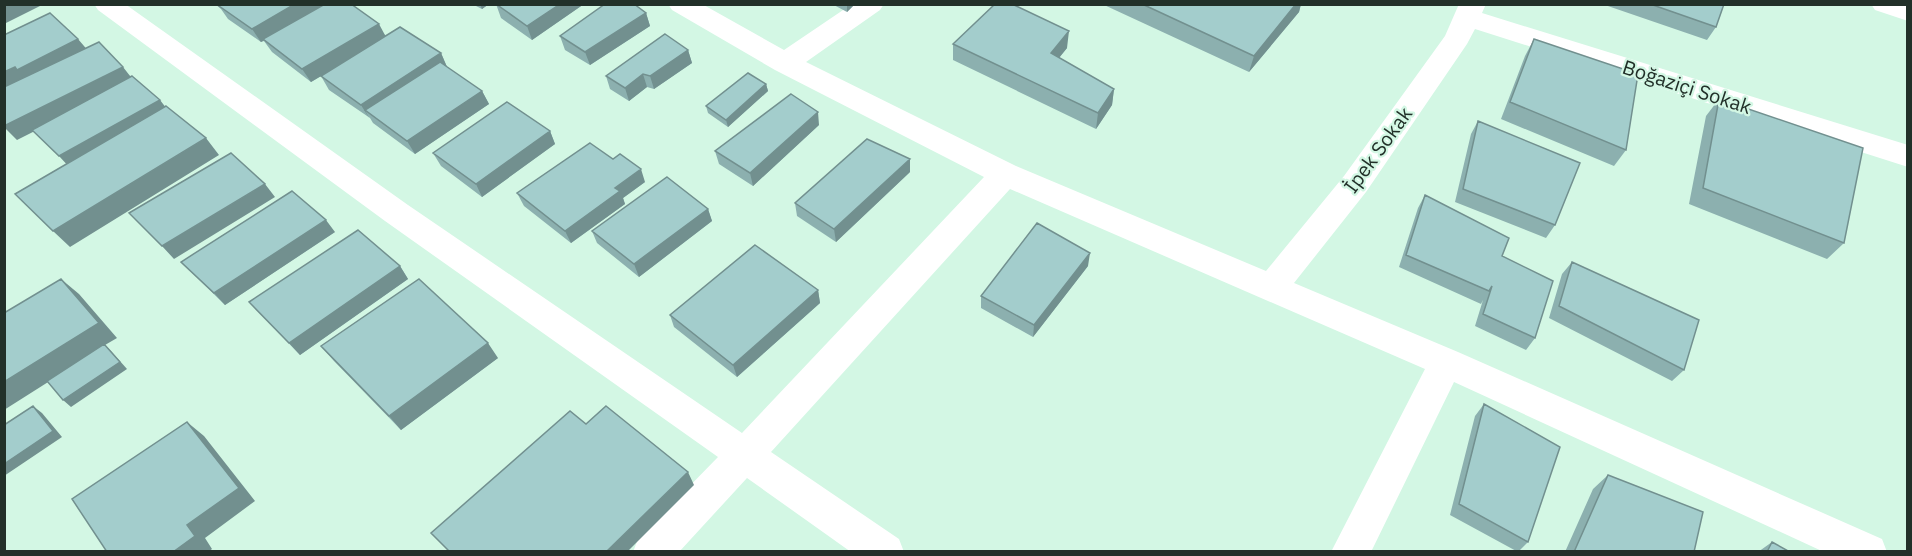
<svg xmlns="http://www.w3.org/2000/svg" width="1912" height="556" viewBox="0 0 1912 556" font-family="'IBM Plex Sans',sans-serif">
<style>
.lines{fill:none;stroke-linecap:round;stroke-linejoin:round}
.street{fill:#fff;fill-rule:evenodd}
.wall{fill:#8cb0af}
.shaded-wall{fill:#72908f}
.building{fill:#a3cdcc;stroke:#72908f;stroke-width:1.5}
.labels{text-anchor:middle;stroke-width:4.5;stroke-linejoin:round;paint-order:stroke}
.street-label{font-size:20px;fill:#223029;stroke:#d3f7e4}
</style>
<rect width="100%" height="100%" fill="#d3f7e4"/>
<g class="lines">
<!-- street -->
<path class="street" d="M 94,4 L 125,4 L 408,205 L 742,433 L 984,177 L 775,70 L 672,10 L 668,4 L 702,4 L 784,50 L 852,4 L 884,4 L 880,10 L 806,62 L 1016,166 L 1266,271 L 1344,176 L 1445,36 L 1459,4 L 1486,4 L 1482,13 L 1908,145 L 1908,167 L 1475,29 L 1467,44 L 1366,192 L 1294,283 L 1458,352 L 1882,539 L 1887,552 L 1824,552 L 1454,382 L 1371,552 L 1331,552 L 1425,369 L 1010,189 L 771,452 L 899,539 L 904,552 L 851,552 L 747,478 L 679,552 L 633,552 L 638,539 L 718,457 L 385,221 L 98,10 Z
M 1871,4 L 1908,4 L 1908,21 L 1875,10 Z"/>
</g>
<!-- wall -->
<path class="wall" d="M 215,4 L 351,4 L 386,36 L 441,53 L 447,67 L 482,91 L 489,104 L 415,154 L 373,123 L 370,118 L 329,90 L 321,76 L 335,68 L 311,82 L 272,52 L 264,41 L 261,42 L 228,19 L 221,9 Z
M 472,4 L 489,4 L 482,9 Z
M 496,4 L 584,4 L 532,40 L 501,18 Z
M 832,4 L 855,4 L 847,12 Z
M 1102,4 L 1301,4 L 1299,12 L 1249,72 Z
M 1602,4 L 1724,4 L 1716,27 L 1707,40 Z
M 646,13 L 650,26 L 590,65 L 565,50 L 560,36 Z
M 1534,39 L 1626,150 L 1614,166 L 1501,119 L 1525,56 Z
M 953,44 L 1067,48 L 1059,58 L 1114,89 L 1112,105 L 1096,129 L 953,60 Z
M 688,50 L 692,63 L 654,89 L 647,87 L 629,101 L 610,89 L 606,76 Z
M 766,84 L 768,91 L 728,127 L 708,113 L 706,106 Z
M 1719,99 L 1844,243 L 1827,259 L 1689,204 L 1706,116 Z
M 1478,121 L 1555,225 L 1546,238 L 1455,202 L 1471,134 Z
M 819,125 L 753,186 L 719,164 L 715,151 Z
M 550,131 L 555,144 L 482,197 L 441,166 L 433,153 Z
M 910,172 L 836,242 L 797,216 L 795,203 Z
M 645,182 L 623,198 L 625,204 L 571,243 L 524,206 L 517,193 Z
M 1425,195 L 1502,256 L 1535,338 L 1526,350 L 1475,326 L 1483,300 L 1481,304 L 1399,267 L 1418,208 Z
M 708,209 L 712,221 L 639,277 L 597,243 L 592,231 Z
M 335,232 L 225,305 L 181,262 Z
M 1572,262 L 1684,370 L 1672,381 L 1549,318 L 1562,274 Z
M 400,266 L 408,279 L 300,355 L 249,302 Z
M 1088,266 L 1033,337 L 981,308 L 981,296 Z
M 818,290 L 820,303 L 737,377 L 674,327 L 670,315 Z
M 321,346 L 498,358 L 401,430 L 334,361 Z
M 1484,404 L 1528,542 L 1518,552 L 1450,515 L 1475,416 Z
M 1608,475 L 1694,552 L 1565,552 L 1593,489 Z
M 1772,542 L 1790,552 L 1758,552 Z"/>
<!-- shaded-wall -->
<path class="shaded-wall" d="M 39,4 L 40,6 L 4,24 L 4,5 Z
M 295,4 L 326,4 L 261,42 L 252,29 Z
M 480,4 L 489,4 L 482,9 Z
M 560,4 L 584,4 L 532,40 L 527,26 Z
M 847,4 L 855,4 L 847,12 Z
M 1296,4 L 1301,4 L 1299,12 L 1249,72 L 1254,56 Z
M 646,13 L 650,26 L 590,65 L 585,52 Z
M 379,24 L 386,37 L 311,82 L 302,69 Z
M 1069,31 L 1067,48 L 1049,70 L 1051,53 Z
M 78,39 L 90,53 L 4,91 L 4,72 Z
M 688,50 L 692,63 L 654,89 L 650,76 Z
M 441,53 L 447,67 L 365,110 L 369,118 L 361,105 Z
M 123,67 L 134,81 L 17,140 L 4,127 L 4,126 Z
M 643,74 L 647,87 L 629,101 L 625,88 Z
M 766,84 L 768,91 L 728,127 L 726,120 Z
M 1114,89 L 1112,105 L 1096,129 L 1098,113 Z
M 482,91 L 489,104 L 415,154 L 407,141 Z
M 160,100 L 170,113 L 71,169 L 59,156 Z
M 818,112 L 819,125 L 753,186 L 750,173 Z
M 550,131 L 555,144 L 482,197 L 476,184 Z
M 206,138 L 219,155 L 70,247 L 53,231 Z
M 910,159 L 910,172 L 836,242 L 834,229 Z
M 641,169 L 645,182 L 623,198 L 625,204 L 571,243 L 565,231 L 615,188 Z
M 265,184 L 275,197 L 174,259 L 162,246 Z
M 708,209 L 712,221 L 639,277 L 634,264 Z
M 326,220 L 335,232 L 225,305 L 214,293 Z
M 1090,253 L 1088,266 L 1033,337 L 1034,325 Z
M 400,266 L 408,279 L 300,355 L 289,343 Z
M 61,279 L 79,294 L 117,338 L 105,345 L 111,351 L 127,369 L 71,407 L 63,400 L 105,346 L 4,410 L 4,382 Z
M 818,290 L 820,303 L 737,377 L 733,365 Z
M 488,343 L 498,358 L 401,430 L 389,416 Z
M 33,406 L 42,413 L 62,437 L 4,476 L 4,464 Z
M 187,422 L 204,436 L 255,501 L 205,538 L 212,549 L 208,552 L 173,552 Z
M 688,472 L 694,485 L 627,552 L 606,552 Z"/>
<!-- building -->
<path class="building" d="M 221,4 L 295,4 L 252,29 L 219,6 Z
M 325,4 L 351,4 L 379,24 L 302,69 L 263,39 Z
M 496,4 L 560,4 L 527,26 Z
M 605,4 L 634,4 L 646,13 L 585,52 L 560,36 Z
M 995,4 L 1012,4 L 1069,31 L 1051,53 L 1114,89 L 1098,113 L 953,44 Z
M 1142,4 L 1296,4 L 1254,56 Z
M 1650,4 L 1724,4 L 1716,27 Z
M 50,13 L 78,39 L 17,70 L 15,67 L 4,72 L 4,35 Z
M 400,27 L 441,53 L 361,105 L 321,76 Z
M 665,34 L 688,50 L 650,76 L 643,74 L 625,88 L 606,76 Z
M 1534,39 L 1638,74 L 1626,150 L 1510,102 Z
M 99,42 L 123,67 L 4,126 L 4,87 Z
M 440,62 L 482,91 L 407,141 L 365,110 Z
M 748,73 L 766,84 L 726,120 L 706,106 Z
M 132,76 L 160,100 L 59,156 L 32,130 Z
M 791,94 L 818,112 L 750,173 L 715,151 Z
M 1719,99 L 1863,148 L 1844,243 L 1703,188 Z
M 507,102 L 550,131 L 476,184 L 433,153 Z
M 166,106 L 206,138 L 53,231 L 15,194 Z
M 1478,121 L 1580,163 L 1555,225 L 1463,189 Z
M 867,139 L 910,159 L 834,229 L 795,203 Z
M 590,143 L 613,159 L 620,154 L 641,169 L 615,188 L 620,191 L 565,231 L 517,193 Z
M 231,153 L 265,184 L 162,246 L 129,213 Z
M 667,177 L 708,209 L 634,264 L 592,231 Z
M 292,191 L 326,220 L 214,293 L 181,262 Z
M 1425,195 L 1509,238 L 1502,256 L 1553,281 L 1535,338 L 1483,314 L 1492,286 L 1489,291 L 1406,255 Z
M 1037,223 L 1090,253 L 1034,325 L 981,296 Z
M 358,230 L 400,266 L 289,343 L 249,302 Z
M 755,245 L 818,290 L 733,365 L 670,315 Z
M 1572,262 L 1699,320 L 1684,370 L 1559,306 Z
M 61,279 L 99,323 L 4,382 L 4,313 Z
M 419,279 L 488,343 L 389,416 L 321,346 Z
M 104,344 L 120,362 L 63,400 L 47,381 Z
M 1484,404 L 1560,447 L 1528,542 L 1459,504 Z
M 33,406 L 53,431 L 4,464 L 4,425 Z
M 606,406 L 688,472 L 606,552 L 450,552 L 431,533 L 570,411 L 586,424 Z
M 187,422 L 239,488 L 187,525 L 195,536 L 173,552 L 107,552 L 72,499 Z
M 1608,475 L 1703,512 L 1694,552 L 1574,552 Z
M 1772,542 L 1790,552 L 1767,552 Z"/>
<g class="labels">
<!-- street labels -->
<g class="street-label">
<text transform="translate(1687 87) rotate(18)" y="7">Boğaziçi Sokak</text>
<text transform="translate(1378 150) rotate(-54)" y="7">İpek Sokak</text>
</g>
</g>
<!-- border -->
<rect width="1912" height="556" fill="none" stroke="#223029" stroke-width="12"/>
</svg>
